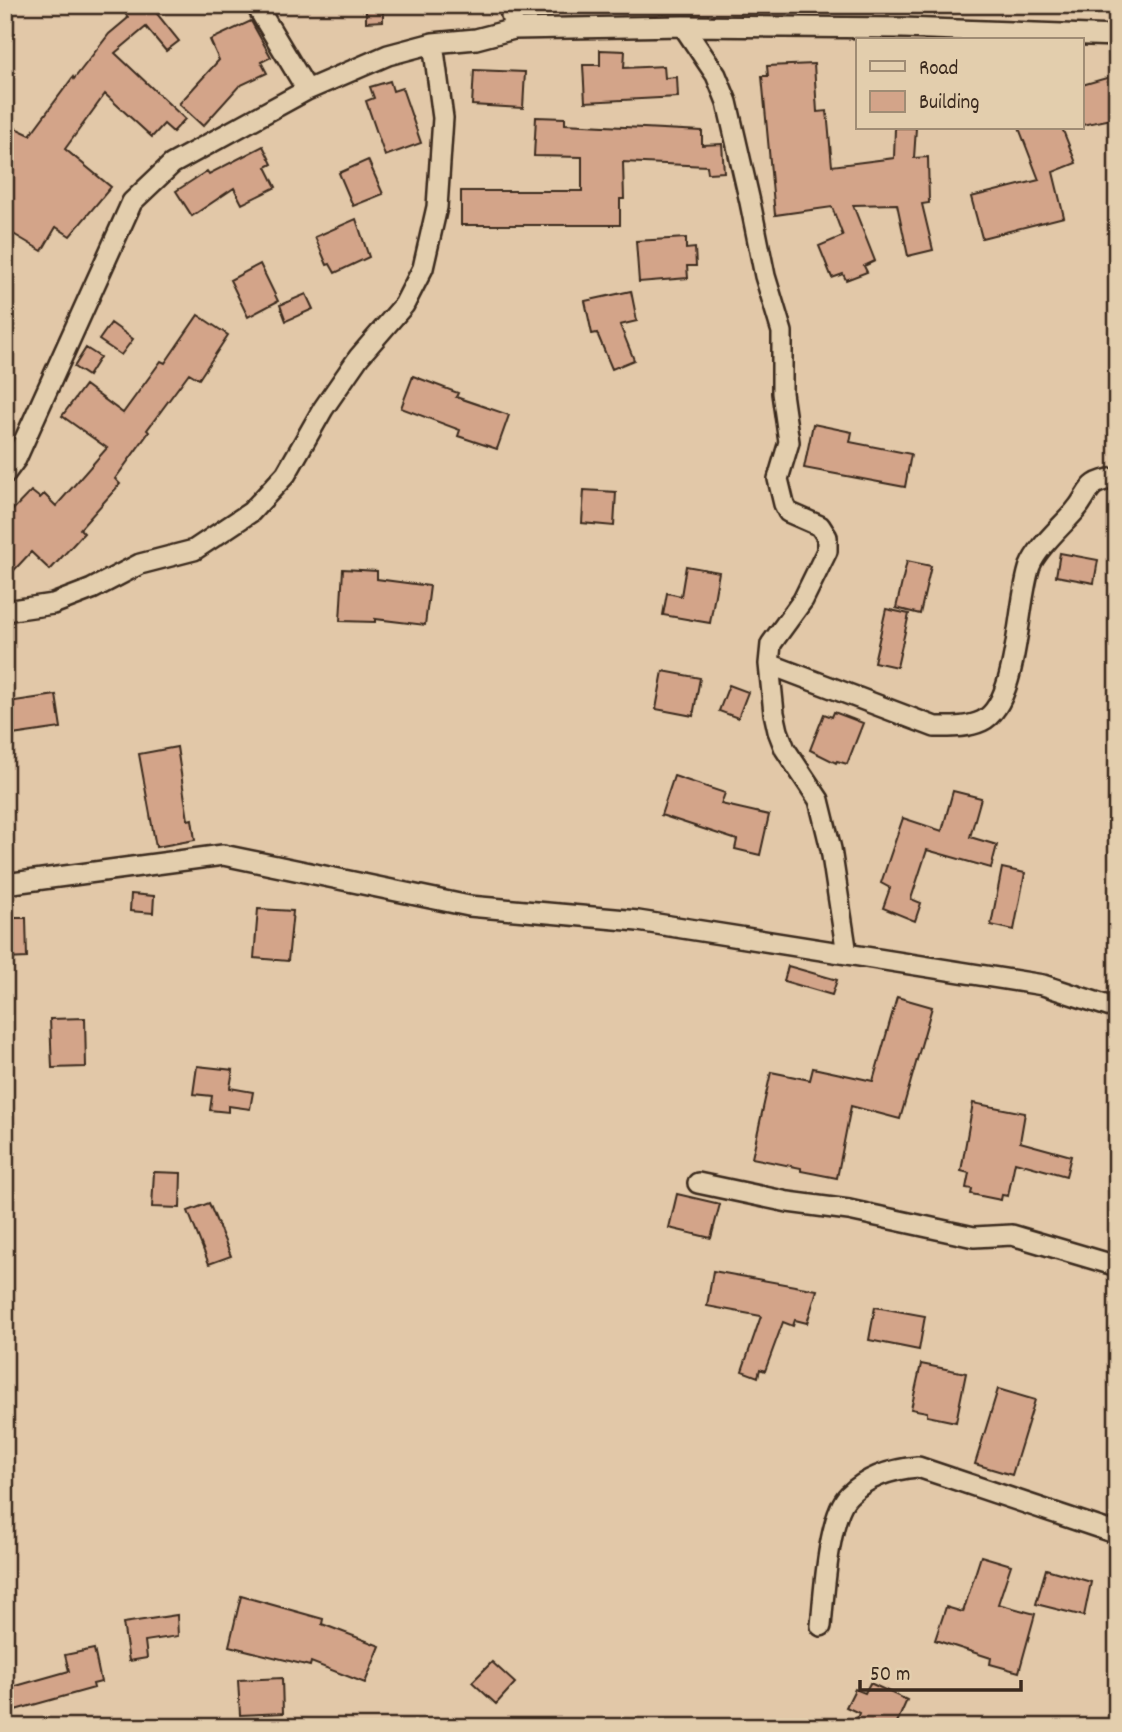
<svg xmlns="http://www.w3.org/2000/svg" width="1122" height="1732" viewBox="0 0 1122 1732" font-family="Dekko,sans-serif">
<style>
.building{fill:#d3a489;stroke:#3b2a1e;stroke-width:2}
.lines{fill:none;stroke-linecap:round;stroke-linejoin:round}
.minor-casing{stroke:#3b2a1e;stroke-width:24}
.minor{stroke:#e3cead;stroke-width:19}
</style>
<rect width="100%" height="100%" fill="#e2c8a8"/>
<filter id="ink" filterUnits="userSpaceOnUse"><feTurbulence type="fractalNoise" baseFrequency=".0143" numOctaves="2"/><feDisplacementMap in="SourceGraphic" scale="14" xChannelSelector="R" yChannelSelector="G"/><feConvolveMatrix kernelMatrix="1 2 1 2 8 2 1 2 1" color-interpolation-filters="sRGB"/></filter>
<g filter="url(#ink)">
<!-- building -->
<path class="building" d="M 120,5 L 150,5 L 179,41 L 166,51 L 146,27 L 115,53 L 185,119 L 173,132 L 164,124 L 152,137 L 105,94 L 65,149 L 111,187 L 70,236 L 56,227 L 42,251 L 5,229 L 5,123 L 30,135 L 73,77 L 74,79 L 109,34 L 128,18 Z
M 366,5 L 383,5 L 383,21 L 366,22 Z
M 251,21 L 271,57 L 261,62 L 267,73 L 239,86 L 203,126 L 179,104 L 219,60 L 210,40 Z
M 600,50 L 625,51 L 624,68 L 664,66 L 665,78 L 677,77 L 678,97 L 585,102 L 583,65 L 600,65 Z
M 814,64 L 817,112 L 827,111 L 832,166 L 894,158 L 895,128 L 916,128 L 914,158 L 928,157 L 929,203 L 922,204 L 933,250 L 908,256 L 897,204 L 853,205 L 875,261 L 864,266 L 867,272 L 846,280 L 843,274 L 832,278 L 819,246 L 843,236 L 832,207 L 775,215 L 762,76 L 768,76 L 767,66 Z
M 474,70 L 525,72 L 523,108 L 472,105 Z
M 1117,75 L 1117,118 L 1082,125 L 1082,85 Z
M 390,81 L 393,91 L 402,88 L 421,143 L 385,156 L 366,101 L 374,98 L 370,87 Z
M 536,117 L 565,118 L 565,124 L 702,131 L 702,145 L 722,144 L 724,172 L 708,173 L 707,166 L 623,162 L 624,199 L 620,199 L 620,225 L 461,225 L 461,191 L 582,191 L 582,157 L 534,156 Z
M 1019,128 L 1062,128 L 1076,163 L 1053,172 L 1064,217 L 982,238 L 971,197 L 1039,180 Z
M 263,146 L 272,164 L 266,167 L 276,187 L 242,204 L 234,188 L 192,216 L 176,191 L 207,171 L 209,174 Z
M 368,160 L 383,194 L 353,206 L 339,173 Z
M 356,219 L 369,257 L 335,273 L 330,264 L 327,265 L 315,237 Z
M 686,238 L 686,249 L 695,248 L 696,266 L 687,266 L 688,278 L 639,282 L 636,241 Z
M 260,264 L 278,301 L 248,317 L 230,280 Z
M 631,291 L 637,321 L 620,325 L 634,360 L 612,369 L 597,333 L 592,334 L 585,301 Z
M 306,294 L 313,309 L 286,321 L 280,305 Z
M 198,315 L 228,335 L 199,379 L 189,373 L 147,430 L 149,432 L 115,479 L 120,484 L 80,529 L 84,533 L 50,570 L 31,552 L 5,580 L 5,518 L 31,491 L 40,498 L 44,494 L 56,506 L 107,448 L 62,416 L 85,385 L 123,413 L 161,361 L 165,363 Z
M 111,323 L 133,339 L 121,355 L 99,340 Z
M 86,348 L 100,357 L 88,376 L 74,367 Z
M 413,376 L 458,393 L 456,397 L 509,415 L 497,449 L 458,436 L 460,430 L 401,408 Z
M 813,424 L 852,432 L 850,442 L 911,454 L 905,487 L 804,468 Z
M 584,490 L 616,492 L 614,526 L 582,523 Z
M 1060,553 L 1098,560 L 1094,583 L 1056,576 Z
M 907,561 L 931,566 L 920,614 L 896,608 Z
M 686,566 L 719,572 L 710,623 L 663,615 L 667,593 L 681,596 Z
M 343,569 L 377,571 L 377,579 L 430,586 L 425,625 L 375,619 L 375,622 L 340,621 Z
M 886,609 L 909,614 L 897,667 L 874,662 Z
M 663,671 L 700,678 L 693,716 L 656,709 Z
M 729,685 L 748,692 L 738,718 L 719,711 Z
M 56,695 L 61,728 L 12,735 L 8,702 Z
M 834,712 L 863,723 L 847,764 L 837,761 L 836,763 L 810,750 L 824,714 L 832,717 Z
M 177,747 L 188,820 L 192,819 L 195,840 L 156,847 L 139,754 Z
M 674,776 L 725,793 L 721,804 L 769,815 L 760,855 L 735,849 L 737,840 L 661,815 Z
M 953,791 L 981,798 L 970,837 L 997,845 L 991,868 L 927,850 L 911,899 L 921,903 L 915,921 L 883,908 L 890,888 L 881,883 L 903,818 L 942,831 Z
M 1002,868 L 1025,873 L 1014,930 L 991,925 Z
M 131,894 L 154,896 L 153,913 L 130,911 Z
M 258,909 L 293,911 L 288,961 L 254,958 Z
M 5,918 L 26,918 L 27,958 L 5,959 Z
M 788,966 L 837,980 L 832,995 L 784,981 Z
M 897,997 L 932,1007 L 900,1119 L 851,1106 L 837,1178 L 801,1171 L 801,1168 L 752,1158 L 771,1072 L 810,1080 L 813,1068 L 873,1081 Z
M 85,1018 L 86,1067 L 52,1068 L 50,1019 Z
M 197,1066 L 233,1070 L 230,1088 L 253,1092 L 250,1109 L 228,1106 L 228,1112 L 210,1110 L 212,1096 L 193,1094 Z
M 973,1103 L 1025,1113 L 1020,1142 L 1071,1156 L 1066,1176 L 1015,1162 L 1008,1196 L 1002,1195 L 1001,1200 L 971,1194 L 972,1189 L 966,1188 L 969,1173 L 961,1171 Z
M 154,1172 L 181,1173 L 180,1208 L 152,1207 Z
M 677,1194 L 720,1204 L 711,1238 L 669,1228 Z
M 209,1203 L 231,1256 L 209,1264 L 188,1211 Z
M 713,1271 L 817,1290 L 807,1323 L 795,1320 L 793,1326 L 783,1322 L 765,1371 L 760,1369 L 758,1377 L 742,1371 L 761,1316 L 707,1306 Z
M 875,1307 L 925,1316 L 919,1350 L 869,1340 Z
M 921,1364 L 966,1373 L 956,1422 L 927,1416 L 927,1412 L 911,1409 Z
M 998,1389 L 1035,1400 L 1012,1475 L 975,1464 Z
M 981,1556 L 1011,1565 L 998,1604 L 1035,1614 L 1019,1672 L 990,1664 L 991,1658 L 935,1640 L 946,1607 L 963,1612 Z
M 1046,1569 L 1091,1582 L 1084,1616 L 1036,1604 Z
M 241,1596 L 323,1619 L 322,1624 L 380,1646 L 365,1683 L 311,1662 L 310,1666 L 229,1646 Z
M 177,1615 L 178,1636 L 145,1641 L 147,1658 L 129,1661 L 123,1623 Z
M 94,1649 L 101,1682 L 93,1684 L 94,1688 L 15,1710 L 9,1688 L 69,1671 L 65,1655 Z
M 492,1662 L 515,1683 L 496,1704 L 472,1682 Z
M 282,1678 L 283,1713 L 240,1715 L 238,1680 Z
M 870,1683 L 907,1700 L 895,1727 L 867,1727 L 856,1721 L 859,1713 L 846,1707 L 855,1689 L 865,1693 Z"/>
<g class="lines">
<!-- minor casing -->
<g class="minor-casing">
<path id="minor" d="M 256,5 L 307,90
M 509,5 L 514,29
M 683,26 L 716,75 L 727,102 L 750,202 L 765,276 L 782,332 L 782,393 L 789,442 L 778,479 L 784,504 L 788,512 L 820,526 L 827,537 L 827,551 L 803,600 L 771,644 L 769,664 L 774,713 L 778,731 L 785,749 L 819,800 L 831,849 L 847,954
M 5,474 L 16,459 L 132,202 L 172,164 L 307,90 L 388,55 L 433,43 L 476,39 L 514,29 L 683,26 L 903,28 L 1117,36
M 5,611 L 53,604 L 92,589 L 140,564 L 194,550 L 251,512 L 286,474 L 323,409 L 359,357 L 404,305 L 423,268 L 437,207 L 443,118 L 433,43
M 769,664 L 935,727 C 950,727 967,728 982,721 C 1019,703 1017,601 1030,566 C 1037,548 1061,527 1074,512 C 1092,492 1084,482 1117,478
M 5,884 L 223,855 L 469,906 L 638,921 L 1043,985 L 1117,1009
M 698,1183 L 788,1202 L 849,1210 L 974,1237 L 1012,1235 L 1117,1266
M 821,1626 C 824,1596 828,1515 849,1495 C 867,1477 893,1469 918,1467 L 1112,1532 L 1117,1529"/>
</g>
<!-- minor -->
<use href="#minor" class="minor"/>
</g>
</g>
<!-- margin -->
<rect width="1122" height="1732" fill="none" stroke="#e3cead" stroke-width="28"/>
<rect x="14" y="14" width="1094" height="1704" fill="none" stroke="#3b2a1e" stroke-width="2.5" filter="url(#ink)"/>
<!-- legend -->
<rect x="856" y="38" width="228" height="91" fill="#e3cead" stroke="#a08c74" stroke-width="2"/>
<rect x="870" y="61" width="35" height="10" fill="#e3cead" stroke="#a08c74" stroke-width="2"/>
<text x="919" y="74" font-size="21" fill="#3b2a1e">Road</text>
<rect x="870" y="91" width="35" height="21" fill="#d3a489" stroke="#a08c74" stroke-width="2"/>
<text x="919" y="108" font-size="21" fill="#3b2a1e">Building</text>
<!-- scale -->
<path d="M860 1680v10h161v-10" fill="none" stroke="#3b2a1e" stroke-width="3.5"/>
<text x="870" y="1680" font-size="21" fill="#3b2a1e" stroke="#e3cead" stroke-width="5" paint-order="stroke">50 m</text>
</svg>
